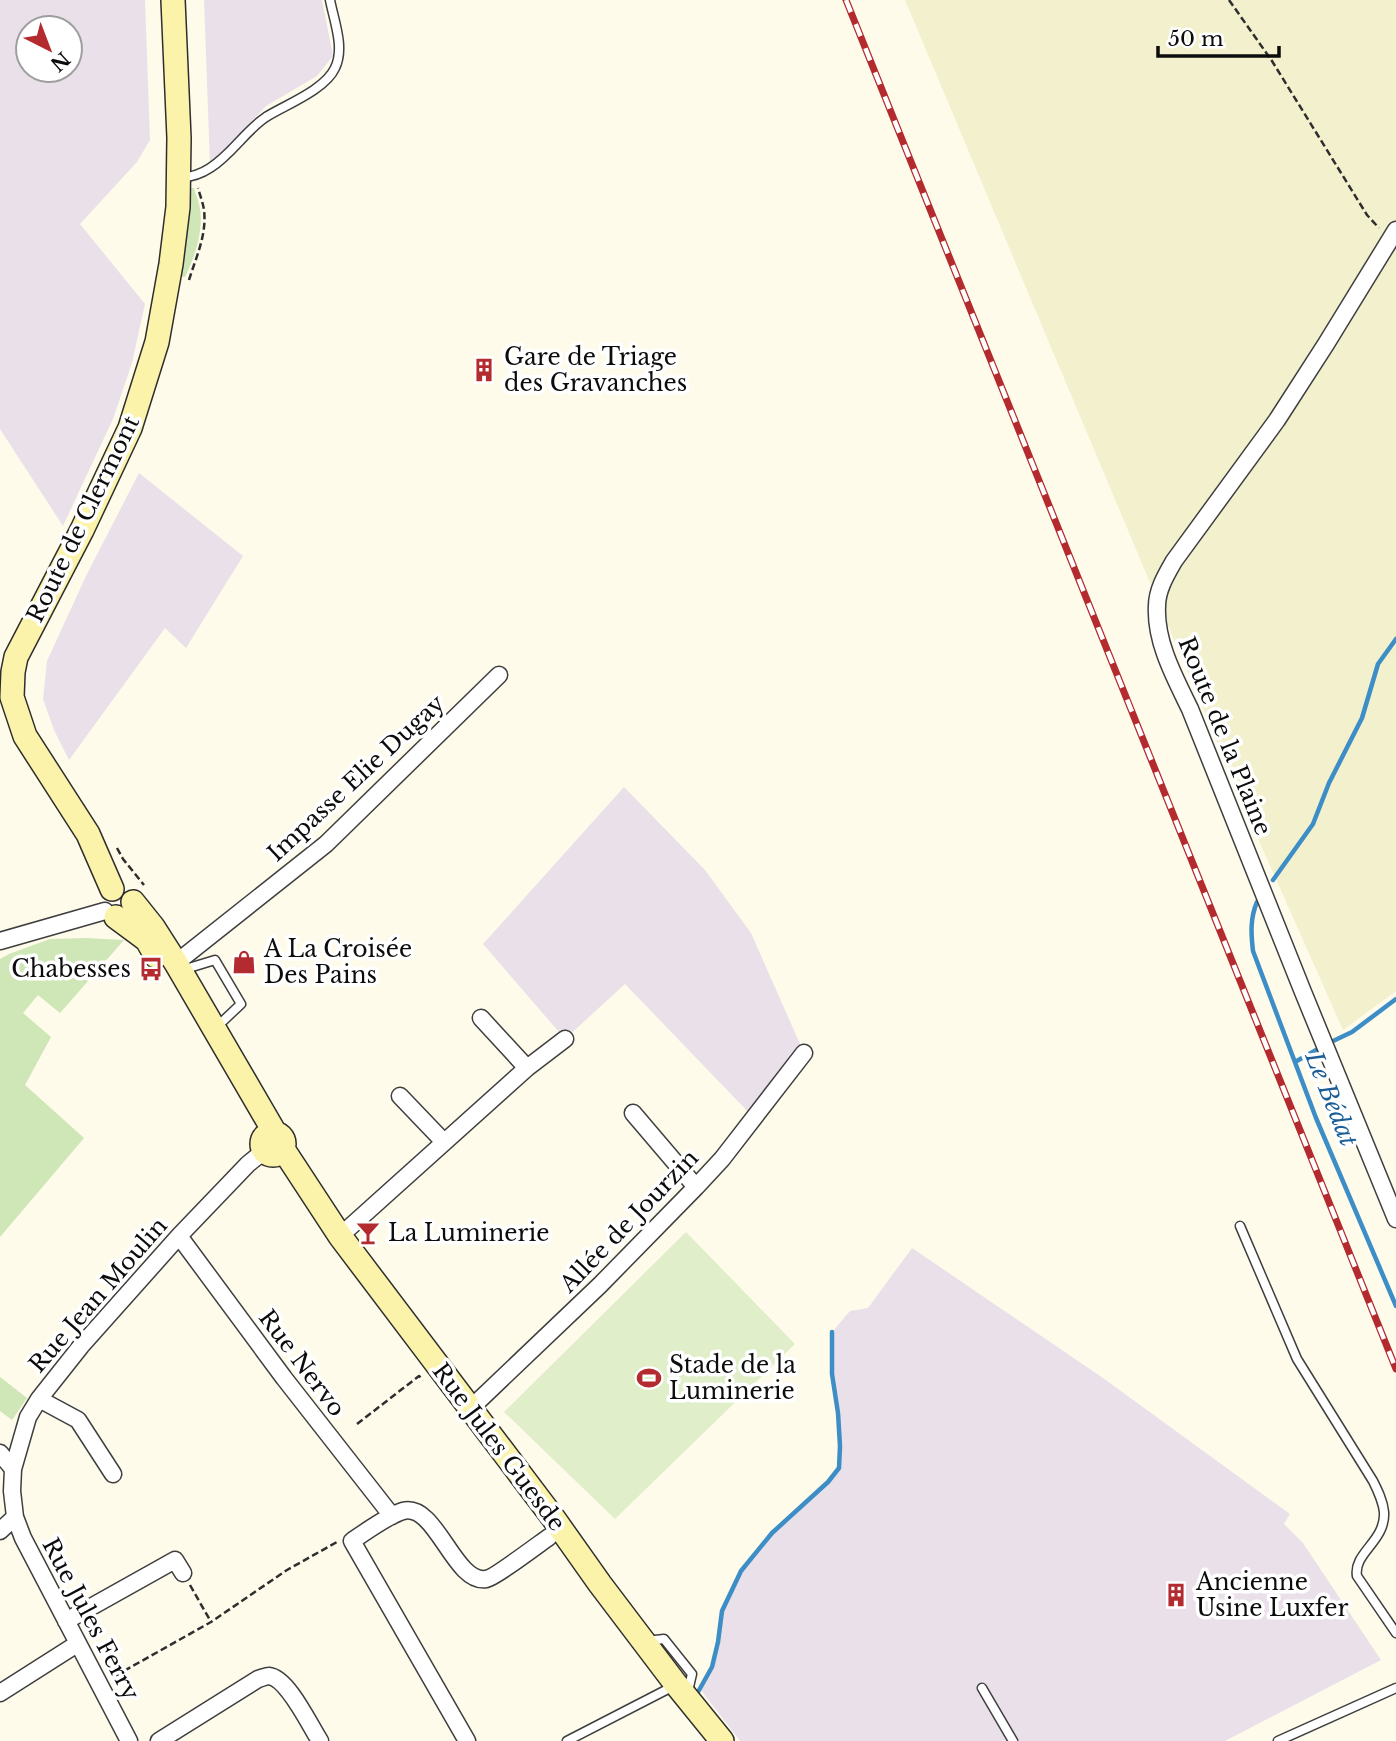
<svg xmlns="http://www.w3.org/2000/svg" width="1396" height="1741" viewBox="0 0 1396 1741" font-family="'Libre Baskerville',serif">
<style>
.industrial{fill:#e9e0ea;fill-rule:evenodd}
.farmland{fill:#f2f0cd}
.green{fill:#cfe6b7}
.pitch{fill:#e0eec9}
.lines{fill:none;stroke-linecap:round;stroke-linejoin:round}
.stream{stroke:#3d8dc6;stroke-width:4.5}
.service-casing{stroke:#3f3f3f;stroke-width:11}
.minor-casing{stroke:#3f3f3f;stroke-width:19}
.secondary-casing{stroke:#2e2e2e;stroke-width:26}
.path{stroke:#2e2e2e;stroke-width:2.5;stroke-dasharray:7 3.5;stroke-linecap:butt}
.service{stroke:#fff;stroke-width:8}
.minor{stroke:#fff;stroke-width:16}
.secondary{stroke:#fbf3a9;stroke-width:23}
.rail-casing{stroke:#b42b2f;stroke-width:7}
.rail{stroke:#fff;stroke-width:4.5;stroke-dasharray:13;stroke-linecap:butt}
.labels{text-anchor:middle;stroke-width:7;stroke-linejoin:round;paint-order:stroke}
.poi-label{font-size:23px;fill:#0c0c0c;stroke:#fff;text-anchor:start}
.street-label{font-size:23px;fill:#0c0c0c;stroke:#fff}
.water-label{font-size:24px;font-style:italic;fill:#1c5f97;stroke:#fff}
</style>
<rect width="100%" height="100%" fill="#fefbeb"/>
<!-- industrial -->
<path class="industrial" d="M 0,0 L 145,0 L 150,140 L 137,162 L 80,224 L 145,304 L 132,363 L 113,419 L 63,526 L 0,429 ZM 28,28 L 70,28 L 70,70 L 28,70 Z
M 204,0 L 322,0 L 333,56 L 317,76 L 266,106 L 210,165 Z
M 139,473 L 243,556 L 186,648 L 165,628 L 69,760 L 54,730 L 43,699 L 47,661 L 86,576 Z
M 624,787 L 705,870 L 751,933 L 804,1053 L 754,1118 L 625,984 L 565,1039 L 483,944 Z
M 912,1248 L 1103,1378 L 1290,1514 L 1284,1524 L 1303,1543 L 1381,1660 L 1225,1741 L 740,1741 L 700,1689 L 712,1667 L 718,1642 L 722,1611 L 741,1571 L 772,1533 L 828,1482 L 839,1468 L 840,1446 L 838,1413 L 832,1374 L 832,1332 L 850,1311 L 868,1308 Z"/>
<!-- farmland -->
<path class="farmland" d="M 905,0 L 1396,0 L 1396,991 L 1343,1030 L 1252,825 Z"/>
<!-- green -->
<path class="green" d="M 189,188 L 194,188 C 195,193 198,199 199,204 C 205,227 195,257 185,277 L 182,277 L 181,272 L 187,232 Z
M 86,938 L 124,940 L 60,1013 L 38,995 L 23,1013 L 51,1037 L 25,1085 L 84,1138 L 0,1237 L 0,959 L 9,954 L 50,939 Z
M 0,1377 L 27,1398 L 12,1420 L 0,1411 Z"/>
<!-- pitch -->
<path class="pitch" d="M 686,1232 L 795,1344 L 615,1519 L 504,1412 Z"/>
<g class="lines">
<!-- stream -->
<path class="stream" d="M 1273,880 L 1313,824 L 1329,783 L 1362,718 L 1378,664 L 1396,639
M 1257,902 C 1250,918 1251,934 1253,951 L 1316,1118 L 1396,1306
M 1331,1042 L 1352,1032 L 1396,999
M 1295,1062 L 1318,1049
M 698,1692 L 712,1667 L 718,1642 L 722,1611 L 741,1571 L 772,1533 L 828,1482 L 839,1468 L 840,1446 L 838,1413 L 832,1374 L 832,1332"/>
<!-- service casing -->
<g class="service-casing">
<path id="service" d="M 180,178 C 192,177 201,174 210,168 C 232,154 245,131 266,117 C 285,105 325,90 335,68 C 345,48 334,21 330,0
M 183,973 L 192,967 L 215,960 L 241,1004 L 223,1021 L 216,1026
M 1240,1226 L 1297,1359 L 1373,1481 C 1378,1491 1383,1501 1384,1512 C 1386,1541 1353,1553 1357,1576 L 1396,1633
M 646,1641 L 664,1639 L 692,1674 L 688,1691
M 982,1688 L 1013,1741
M 567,1741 L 666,1690
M 1278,1741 L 1396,1688"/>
</g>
<!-- minor casing -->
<g class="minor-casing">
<path id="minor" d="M 1396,230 L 1326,344 L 1277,420 L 1174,561 C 1166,575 1157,590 1157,606 C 1155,642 1175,678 1190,709 L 1303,992 L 1396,1219
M 0,941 L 105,911
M 176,963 L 326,844 L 499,675
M 481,1018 L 527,1068
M 400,1096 L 444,1142
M 633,1113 L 696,1187
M 179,1236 L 284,1378 L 392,1516
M 340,1236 L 527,1068 L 565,1039
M 39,1399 L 78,1420 L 113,1474
M 471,1408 L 600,1285 L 696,1187 L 722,1159 L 804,1053
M 0,1453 L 13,1469
M 0,1531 L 15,1517
M 66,1621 L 175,1560 L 183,1573
M 0,1693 L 77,1644
M 129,1741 L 23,1538 L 15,1517 L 12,1491 L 13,1469 L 28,1417 L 39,1399 L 81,1346 L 179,1236 L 248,1164 L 264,1151
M 159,1741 L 258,1679 C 262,1678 266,1676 269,1676 C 288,1678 310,1726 320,1741
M 467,1741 L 352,1541 C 365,1532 389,1515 403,1511 C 436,1502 454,1584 486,1579 C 494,1578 539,1544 549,1537"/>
</g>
<!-- secondary casing -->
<g class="secondary-casing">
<path id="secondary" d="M 112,889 L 88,834 L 25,736 L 12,697 L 13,672 L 16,657 L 82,530 L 130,428 L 157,342 L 171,264 L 178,207 L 179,138 L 173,0
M 133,902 L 153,927 L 176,963 L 275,1133
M 116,917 L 147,940 L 156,956
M262 1144a11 11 0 1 1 22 0a11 11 0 1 1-22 0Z
M 283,1149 L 340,1236 L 554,1519 L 600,1584 L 675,1683 L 722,1741"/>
</g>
<!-- path -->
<path class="path" d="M 1229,0 L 1272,61 L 1367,215 L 1379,228
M 189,280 C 196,257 207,235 204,210 C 203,203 200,195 198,188
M 117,848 L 123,859 L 144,885
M 357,1424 L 419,1376 L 423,1380
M 190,1585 L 211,1622
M 115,1676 L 211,1622 L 287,1570 L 337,1542"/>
<!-- service -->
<use href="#service" class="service"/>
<!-- minor -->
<use href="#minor" class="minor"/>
<!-- secondary -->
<use href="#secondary" class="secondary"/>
<!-- rail casing -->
<g class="rail-casing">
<path id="rail" d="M 846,0 L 1396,1369"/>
</g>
<!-- rail -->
<use href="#rail" class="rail"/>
</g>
<!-- icons -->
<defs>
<g id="building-bare" transform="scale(1.89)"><path d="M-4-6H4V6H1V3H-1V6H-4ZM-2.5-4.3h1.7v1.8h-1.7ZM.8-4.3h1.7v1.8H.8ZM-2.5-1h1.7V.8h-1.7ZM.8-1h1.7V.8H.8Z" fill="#b42b2f" stroke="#fff" stroke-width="2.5" paint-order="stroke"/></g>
<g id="shop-bare" transform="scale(1.89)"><path d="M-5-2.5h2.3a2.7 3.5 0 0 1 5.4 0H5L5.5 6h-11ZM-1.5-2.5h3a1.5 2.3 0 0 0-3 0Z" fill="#b42b2f" stroke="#fff" stroke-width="2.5" paint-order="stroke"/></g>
<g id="bus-bare" transform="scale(1.89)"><path d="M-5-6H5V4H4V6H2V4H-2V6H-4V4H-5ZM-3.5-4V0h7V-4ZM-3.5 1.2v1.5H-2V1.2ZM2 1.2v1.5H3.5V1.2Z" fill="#b42b2f" stroke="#fff" stroke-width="2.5" paint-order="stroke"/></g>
<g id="bar-bare" transform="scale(1.89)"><path d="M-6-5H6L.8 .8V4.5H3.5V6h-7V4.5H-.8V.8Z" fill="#b42b2f" stroke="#fff" stroke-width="2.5" paint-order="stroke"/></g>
<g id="stadium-bare" transform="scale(1.89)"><path d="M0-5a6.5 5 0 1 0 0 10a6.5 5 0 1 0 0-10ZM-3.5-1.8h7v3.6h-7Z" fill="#b42b2f" stroke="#fff" stroke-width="2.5" paint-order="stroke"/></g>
</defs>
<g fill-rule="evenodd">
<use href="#building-bare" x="484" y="370"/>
<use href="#shop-bare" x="244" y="962"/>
<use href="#bus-bare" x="151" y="969"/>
<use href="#bar-bare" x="368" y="1233"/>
<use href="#stadium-bare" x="649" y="1378"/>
<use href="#building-bare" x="1176" y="1595"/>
</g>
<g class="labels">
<!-- poi labels -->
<g class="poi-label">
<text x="504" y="365">Gare de Triage<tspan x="504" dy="26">des Gravanches</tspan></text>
<text x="264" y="957">A La Croisée<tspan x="264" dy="26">Des Pains</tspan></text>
<text x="131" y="977" text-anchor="end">Chabesses</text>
<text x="388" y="1241">La Luminerie</text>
<text x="669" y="1373">Stade de la<tspan x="669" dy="26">Luminerie</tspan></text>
<text x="1196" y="1590">Ancienne<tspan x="1196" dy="26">Usine Luxfer</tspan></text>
</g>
<!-- street labels -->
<g class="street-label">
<text transform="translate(83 519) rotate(-64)" y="8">Route de Clermont</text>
<text transform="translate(1225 736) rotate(68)" y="8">Route de la Plaine</text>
<text transform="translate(356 778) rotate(-43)" y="8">Impasse Elie Dugay</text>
<text transform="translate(629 1221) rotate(-46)" y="8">Allée de Jourzin</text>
<text transform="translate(98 1295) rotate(-49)" y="8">Rue Jean Moulin</text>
<text transform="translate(302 1363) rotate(53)" y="8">Rue Nervo</text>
<text transform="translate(499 1447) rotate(53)" y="8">Rue Jules Guesde</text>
<text transform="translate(91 1619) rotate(62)" y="8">Rue Jules Ferry</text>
</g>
<!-- water labels -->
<g class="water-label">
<text transform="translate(1331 1099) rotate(68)" y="8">Le Bédat</text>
</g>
</g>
<!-- north arrow -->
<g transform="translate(49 49) rotate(138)"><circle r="33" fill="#ffffff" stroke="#9e9e9e" stroke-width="2"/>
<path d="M0-5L12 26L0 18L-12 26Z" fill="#b42b2f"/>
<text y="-10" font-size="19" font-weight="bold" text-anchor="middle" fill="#0c0c0c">N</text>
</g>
<!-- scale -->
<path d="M1158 46v10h121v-10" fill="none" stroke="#0c0c0c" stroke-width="3.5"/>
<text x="1168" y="46" font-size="21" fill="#0c0c0c" stroke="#ffffff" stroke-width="5" paint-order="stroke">50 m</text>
</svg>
